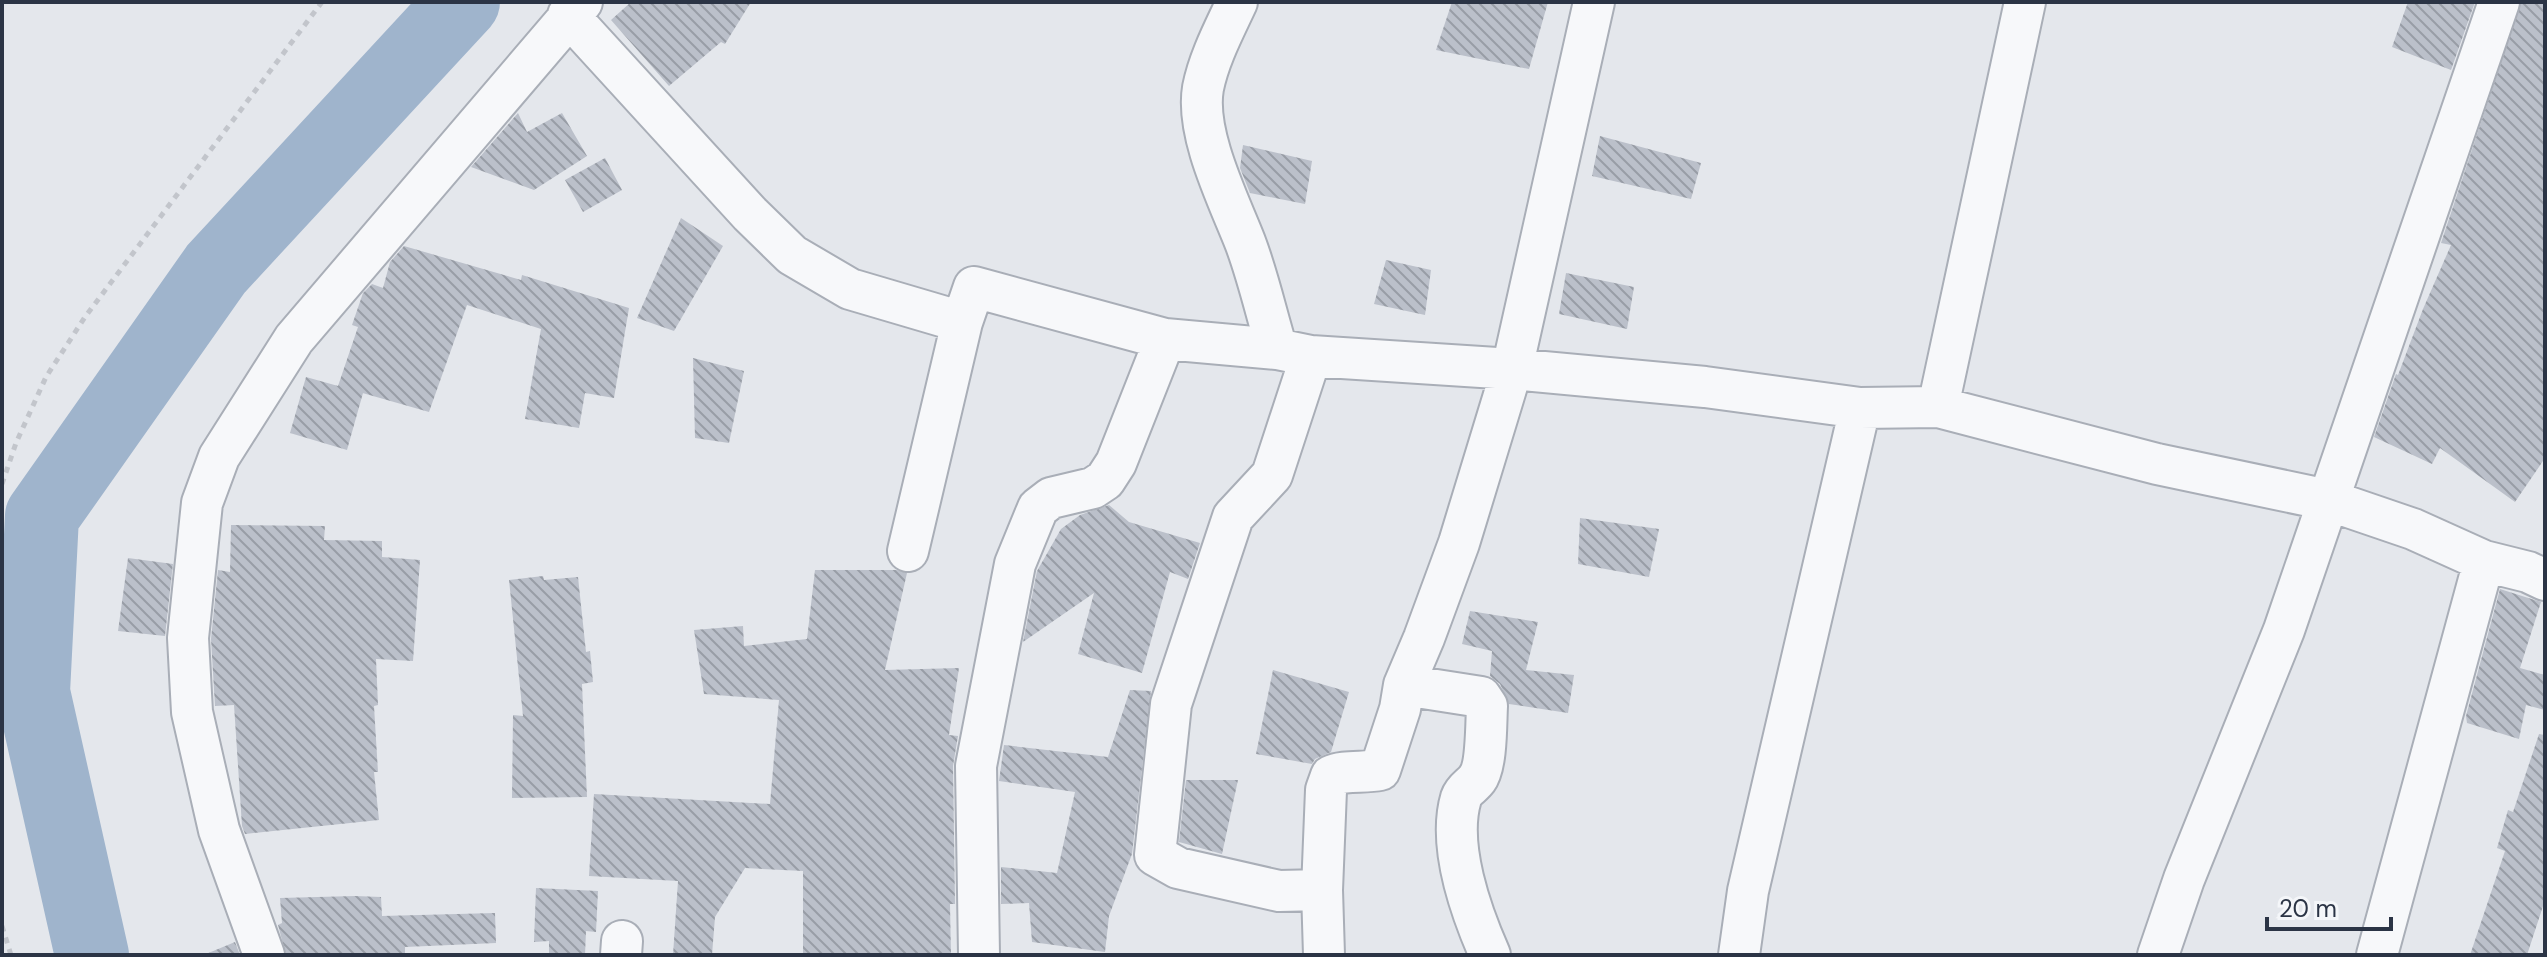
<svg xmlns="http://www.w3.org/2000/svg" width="2547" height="957" viewBox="0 0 2547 957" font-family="'DM Sans',sans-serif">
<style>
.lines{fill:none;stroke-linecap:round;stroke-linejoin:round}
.river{stroke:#9fb4cc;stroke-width:74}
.building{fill:url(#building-back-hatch)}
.street-casing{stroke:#a9aeb7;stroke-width:44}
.path{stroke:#c2c5cb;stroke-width:5;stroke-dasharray:6 6;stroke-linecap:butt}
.street{stroke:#f7f8fa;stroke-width:40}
</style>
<defs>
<pattern id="building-back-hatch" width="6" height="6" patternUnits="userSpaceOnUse" patternTransform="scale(2)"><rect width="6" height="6" fill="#bbc0ca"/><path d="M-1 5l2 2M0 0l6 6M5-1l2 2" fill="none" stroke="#989da6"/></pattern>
</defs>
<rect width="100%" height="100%" fill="#e4e7ec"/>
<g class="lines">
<!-- river -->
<path class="river" d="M 92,955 L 33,692 L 42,516 L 216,269 L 463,2"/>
</g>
<!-- building -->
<path class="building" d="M 631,2 L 751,2 L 725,44 L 721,42 L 669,86 L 611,20 Z
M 1452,2 L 1548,2 L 1529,69 L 1436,50 Z
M 2408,2 L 2475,2 L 2451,70 L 2392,47 Z
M 2521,2 L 2545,2 L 2545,458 L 2515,502 L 2440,448 L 2432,464 L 2374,437 L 2396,374 L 2398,375 L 2423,309 L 2451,245 L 2441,243 Z
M 518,113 L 527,132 L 562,113 L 587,156 L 534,190 L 471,167 Z
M 1600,136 L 1701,163 L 1691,199 L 1592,176 Z
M 1243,145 L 1312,161 L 1305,204 L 1250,193 L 1240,168 Z
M 605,158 L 622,190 L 583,212 L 565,180 Z
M 681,218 L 723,246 L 674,331 L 637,318 Z
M 404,246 L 521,280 L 522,275 L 629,308 L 614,398 L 585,393 L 579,428 L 525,419 L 541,329 L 467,305 L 429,412 L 338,386 L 358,327 L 352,325 L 363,293 L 372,284 L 383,288 L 390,262 Z
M 1386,260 L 1431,270 L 1425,315 L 1374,304 Z
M 1566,273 L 1634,287 L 1627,329 L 1559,314 Z
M 693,358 L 744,371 L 729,443 L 695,438 Z
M 306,377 L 363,393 L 347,450 L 290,433 Z
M 1109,505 L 1129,522 L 1200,543 L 1188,579 L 1170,572 L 1142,673 L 1078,654 L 1094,593 L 1023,642 L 1037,571 L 1061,529 L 1080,515 Z
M 1580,518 L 1659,529 L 1649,577 L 1578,564 Z
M 231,525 L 325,526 L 324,540 L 382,541 L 382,557 L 420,560 L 413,661 L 376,659 L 378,705 L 374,706 L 378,772 L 374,772 L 379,820 L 245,834 L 242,826 L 234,705 L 215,706 L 211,639 L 218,570 L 230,572 Z
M 128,558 L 173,564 L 165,636 L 118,631 Z
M 815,570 L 897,570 L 907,573 L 885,670 L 959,668 L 949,735 L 958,736 L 953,766 L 955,904 L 950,904 L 951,955 L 803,955 L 803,871 L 745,868 L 715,917 L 712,955 L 673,955 L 678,881 L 589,876 L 594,794 L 770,804 L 779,700 L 704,694 L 694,630 L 743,626 L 744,646 L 807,639 Z
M 543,576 L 544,580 L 578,577 L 586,652 L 590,651 L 593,682 L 582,684 L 587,797 L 512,798 L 513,715 L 523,716 L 509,580 Z
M 2500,589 L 2541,602 L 2520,668 L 2545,675 L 2545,710 L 2526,705 L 2519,739 L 2467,723 L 2466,716 Z
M 1470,611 L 1538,622 L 1526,670 L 1574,675 L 1568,713 L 1509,704 L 1500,684 L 1490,676 L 1492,651 L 1462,644 Z
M 1273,670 L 1349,692 L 1331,752 L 1315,759 L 1312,764 L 1256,754 Z
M 1130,690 L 1151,691 L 1132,854 L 1109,916 L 1105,952 L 1032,942 L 1029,903 L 1001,904 L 1001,867 L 1057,873 L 1075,792 L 999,781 L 1004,745 L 1108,757 Z
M 2539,734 L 2545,735 L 2545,900 L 2527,955 L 2470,955 L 2505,851 L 2497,848 L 2508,810 L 2513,812 Z
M 1186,780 L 1238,780 L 1222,854 L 1179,842 Z
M 536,888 L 598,891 L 596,932 L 586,931 L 585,955 L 549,954 L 549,941 L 534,942 Z
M 355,896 L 381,897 L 382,916 L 495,913 L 496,943 L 405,947 L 405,955 L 286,955 L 278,925 L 282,923 L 280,898 Z
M 235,942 L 240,955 L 207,955 L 206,954 Z"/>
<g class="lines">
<!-- street casing -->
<g class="street-casing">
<path id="street" d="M 1237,2 C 1224,30 1209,58 1203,88 C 1195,134 1229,201 1245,242 C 1258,276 1266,313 1277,349
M 568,15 L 750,214 L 792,255 L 850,289 L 962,322 L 974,287 L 1165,339 L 1277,349 L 1311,356 L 1512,369 L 1705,387 L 1860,408 L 1938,407 L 2157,464 L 2328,500 L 2413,529 L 2484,561 L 2528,572 L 2545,580
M 1311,356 L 1272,475 L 1233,517 L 1171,704 L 1155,855 L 1178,868 L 1279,891 L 1322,890
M 1938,407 L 2025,2
M 908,551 L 962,322
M 1404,685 L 1481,697 L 1487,706 C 1486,723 1487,766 1477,779 C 1472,786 1464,789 1461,798 C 1447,845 1471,912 1490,955
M 264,955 L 219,830 L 192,712 L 188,638 L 202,503 L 219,457 L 294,339 L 582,2
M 621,955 L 622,941
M 979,955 L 976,766 L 1015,564 L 1038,508 L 1051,498 L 1093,488 L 1105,480 L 1116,463 L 1165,339
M 1324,955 L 1322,890 L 1326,790 L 1331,776 C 1343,770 1364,773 1380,770 L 1400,709 L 1404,685 L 1424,638 L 1459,543 L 1512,369 L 1594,2
M 1739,955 L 1748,891 L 1860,408
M 2158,955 L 2184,879 L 2284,630 L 2499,2
M 2377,955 L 2484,561"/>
</g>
<!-- path -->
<path class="path" d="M 2,484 L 16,443 L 46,377 L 85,317 L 322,2
M 2,926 L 11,955"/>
<!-- street -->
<use href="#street" class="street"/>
</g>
<!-- border -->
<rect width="2547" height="957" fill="none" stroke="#2b3445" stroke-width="8"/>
<!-- scale -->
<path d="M2267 917v12h124v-12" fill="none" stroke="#2b3445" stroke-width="4"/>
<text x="2279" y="917" font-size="24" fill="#2b3445" stroke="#f4f6f9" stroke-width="6" paint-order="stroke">20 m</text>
</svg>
